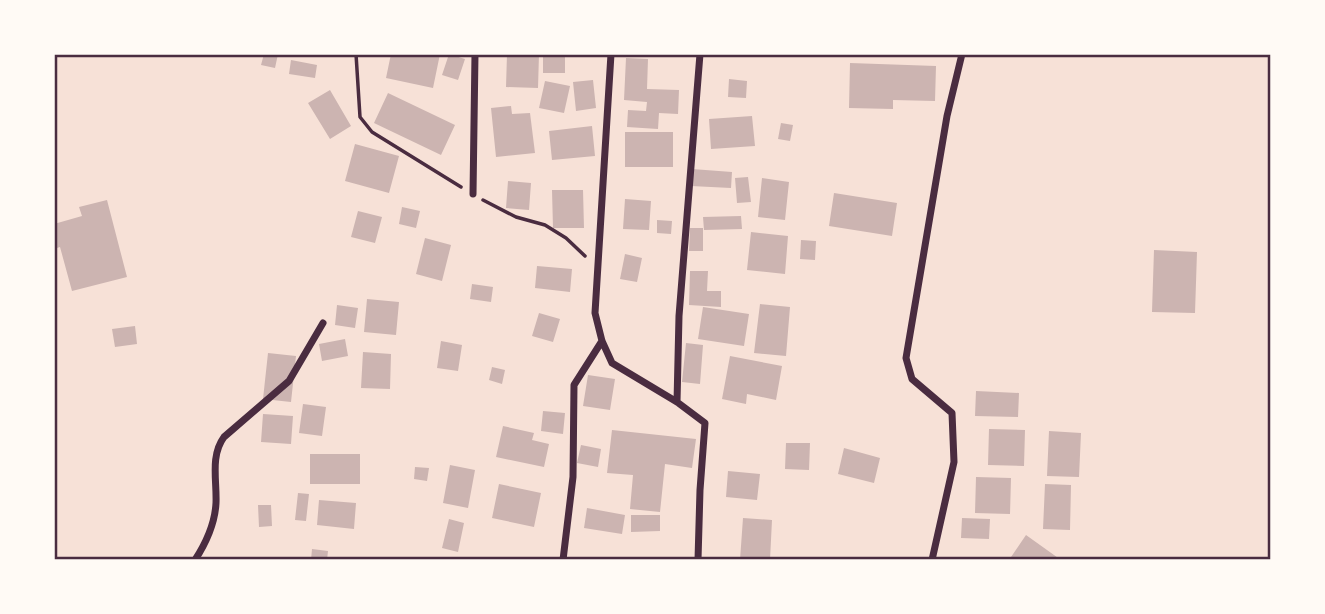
<svg xmlns="http://www.w3.org/2000/svg" width="1325" height="614" viewBox="0 0 1325 614" font-family="'DejaVu Sans',sans-serif">
<style>
.building{fill:#ccb4b1}
.lines{fill:none;stroke-linecap:round;stroke-linejoin:round}
.path{stroke:#4a2c40;stroke-width:3.5}
.minor{stroke:#4a2c40;stroke-width:7}
.neatline{fill:none;stroke:#4a2c40;stroke-width:2.5}
</style>
<rect width="100%" height="100%" fill="#f7e1d7"/>
<!-- building -->
<path class="building" d="M 264,54 L 278,54 L 275,68 L 261,65 Z
M 391,54 L 440,54 L 433,88 L 386,78 Z
M 449,54 L 465,59 L 458,80 L 442,75 Z
M 507,54 L 539,54 L 538,88 L 506,87 Z
M 543,54 L 565,54 L 565,73 L 543,73 Z
M 626,58 L 648,59 L 647,89 L 679,90 L 678,114 L 659,113 L 658,129 L 627,127 L 628,110 L 646,111 L 647,102 L 624,100 Z
M 291,60 L 317,65 L 315,78 L 289,74 Z
M 850,63 L 936,66 L 935,101 L 893,100 L 893,109 L 849,108 Z
M 729,79 L 747,81 L 746,98 L 728,97 Z
M 593,80 L 596,108 L 576,111 L 573,82 Z
M 545,81 L 570,86 L 564,113 L 539,108 Z
M 330,90 L 351,126 L 330,139 L 308,103 Z
M 388,93 L 455,125 L 441,155 L 374,123 Z
M 511,106 L 512,114 L 530,113 L 535,153 L 496,157 L 491,108 Z
M 752,116 L 755,146 L 711,149 L 709,119 Z
M 781,123 L 793,125 L 790,141 L 778,139 Z
M 592,126 L 595,156 L 552,160 L 549,131 Z
M 625,132 L 673,132 L 673,167 L 625,167 Z
M 355,144 L 399,156 L 389,193 L 345,181 Z
M 692,169 L 732,172 L 731,188 L 691,186 Z
M 748,177 L 751,202 L 737,203 L 735,178 Z
M 762,178 L 789,182 L 785,220 L 758,217 Z
M 508,181 L 531,183 L 529,210 L 506,208 Z
M 552,190 L 583,190 L 584,228 L 553,228 Z
M 834,193 L 897,203 L 892,236 L 829,226 Z
M 625,199 L 651,201 L 649,230 L 623,229 Z
M 107,200 L 127,277 L 72,291 L 60,247 L 54,249 L 54,224 L 82,216 L 79,207 Z
M 402,207 L 420,211 L 416,228 L 399,224 Z
M 358,211 L 382,217 L 375,243 L 351,237 Z
M 741,216 L 742,229 L 704,230 L 703,217 Z
M 657,220 L 672,221 L 671,234 L 657,233 Z
M 690,228 L 703,228 L 703,251 L 689,251 Z
M 751,232 L 788,236 L 785,274 L 747,270 Z
M 425,238 L 451,245 L 442,281 L 416,274 Z
M 801,240 L 816,241 L 815,260 L 800,259 Z
M 1154,250 L 1197,252 L 1195,313 L 1152,312 Z
M 625,254 L 642,258 L 637,282 L 620,279 Z
M 537,266 L 572,269 L 570,292 L 535,288 Z
M 690,271 L 708,271 L 707,291 L 721,291 L 721,307 L 689,305 Z
M 472,284 L 493,287 L 491,302 L 470,299 Z
M 367,299 L 399,302 L 396,335 L 364,332 Z
M 760,304 L 790,307 L 786,356 L 754,353 Z
M 337,305 L 358,308 L 355,328 L 335,325 Z
M 703,307 L 749,314 L 744,346 L 698,339 Z
M 539,313 L 560,319 L 553,342 L 532,336 Z
M 135,326 L 137,344 L 115,347 L 112,329 Z
M 345,339 L 348,356 L 322,361 L 319,344 Z
M 441,341 L 462,345 L 458,371 L 437,368 Z
M 686,343 L 703,345 L 700,384 L 682,382 Z
M 363,352 L 391,354 L 390,389 L 361,388 Z
M 268,353 L 296,356 L 291,402 L 263,399 Z
M 730,356 L 782,366 L 776,400 L 747,394 L 746,404 L 722,399 Z
M 492,367 L 505,370 L 502,384 L 489,380 Z
M 588,375 L 615,379 L 610,410 L 583,406 Z
M 976,391 L 1019,393 L 1018,417 L 975,416 Z
M 303,404 L 326,407 L 322,436 L 299,433 Z
M 543,411 L 565,413 L 563,434 L 541,431 Z
M 263,414 L 293,416 L 291,444 L 261,442 Z
M 503,426 L 534,433 L 532,440 L 549,444 L 544,467 L 496,457 Z
M 989,429 L 1025,430 L 1024,466 L 988,465 Z
M 612,430 L 696,439 L 692,468 L 665,464 L 660,512 L 630,509 L 633,475 L 607,473 Z
M 1049,431 L 1081,433 L 1079,477 L 1047,476 Z
M 786,443 L 810,443 L 809,470 L 785,469 Z
M 581,445 L 601,449 L 598,467 L 577,463 Z
M 844,448 L 880,458 L 874,483 L 838,474 Z
M 310,454 L 360,454 L 360,484 L 310,484 Z
M 450,465 L 475,470 L 468,508 L 443,503 Z
M 415,467 L 429,468 L 427,481 L 414,479 Z
M 728,471 L 760,474 L 757,500 L 726,497 Z
M 976,477 L 1011,478 L 1010,514 L 975,513 Z
M 499,484 L 541,493 L 534,527 L 492,518 Z
M 1045,484 L 1071,485 L 1070,530 L 1043,529 Z
M 298,493 L 309,494 L 306,521 L 295,520 Z
M 319,500 L 356,503 L 354,529 L 317,525 Z
M 258,505 L 271,505 L 272,526 L 259,527 Z
M 587,508 L 625,515 L 622,534 L 584,528 Z
M 631,515 L 660,515 L 660,531 L 631,532 Z
M 743,518 L 772,520 L 770,560 L 740,560 Z
M 962,518 L 990,519 L 989,539 L 961,538 Z
M 449,519 L 464,523 L 458,552 L 442,548 Z
M 1026,535 L 1061,560 L 1009,560 Z
M 312,549 L 328,551 L 327,560 L 311,560 Z"/>
<g class="lines">
<!-- path -->
<path class="path" d="M 356,54 L 360,117 L 372,132 L 461,187
M 483,200 L 516,217 L 545,225 L 566,238 L 585,256"/>
<!-- minor -->
<path class="minor" d="M 611,54 L 595,313 L 602,341 L 612,363 L 677,402 L 705,423 L 700,490 L 698,560
M 473,194 L 475,54
M 677,402 L 679,316 L 700,54
M 195,560 C 206,543 215,523 216,503 C 217,481 210,456 224,437 L 289,381 L 323,323
M 563,560 L 573,477 L 574,385 L 602,341
M 932,560 L 954,462 L 952,413 L 912,379 L 906,358 L 947,116 L 962,54"/>
</g>
<!-- border -->
<rect width="1325" height="614" fill="none" stroke="#fffaf5" stroke-width="112"/>
<rect x="56" y="56" width="1213" height="502" class="neatline"/>
</svg>
